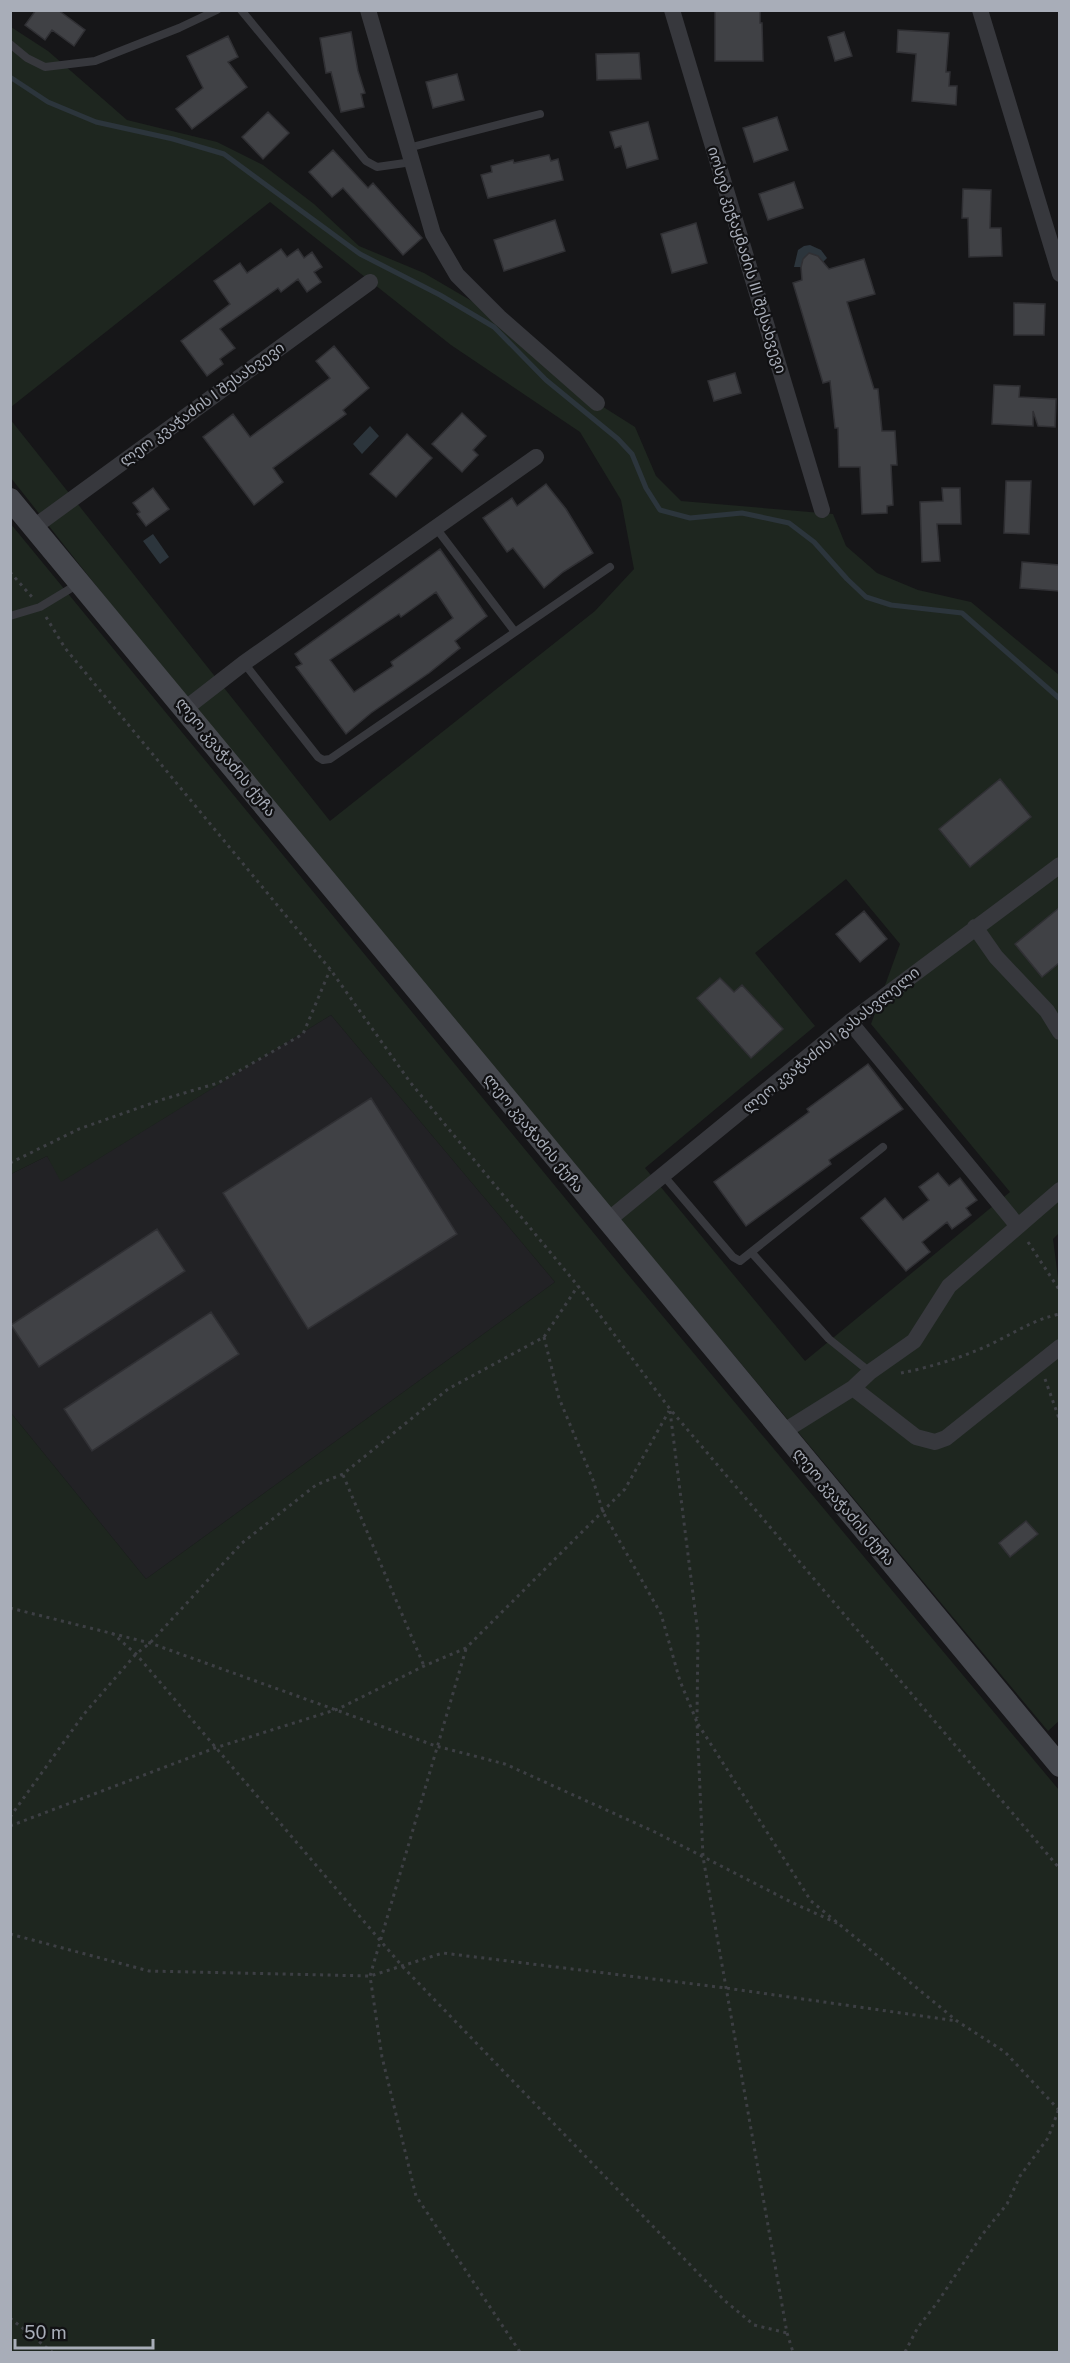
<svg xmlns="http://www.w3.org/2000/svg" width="1070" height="2363" viewBox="0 0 1070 2363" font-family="'Public Sans','Noto Sans Georgian',sans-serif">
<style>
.built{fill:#222225}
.green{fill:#1e261f;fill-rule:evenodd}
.water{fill:#2c353c}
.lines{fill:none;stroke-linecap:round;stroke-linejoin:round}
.stream{stroke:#2c353c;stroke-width:5}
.building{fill:#404145;stroke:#303034;stroke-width:1.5;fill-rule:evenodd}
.path{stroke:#3d3f44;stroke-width:3;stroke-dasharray:3 4.5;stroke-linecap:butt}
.lane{stroke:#37383d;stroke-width:8}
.street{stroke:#37383d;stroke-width:16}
.secondary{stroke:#45474d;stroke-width:22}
.labels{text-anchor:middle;stroke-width:4.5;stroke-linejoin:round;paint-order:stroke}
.street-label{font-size:15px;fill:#a8adb8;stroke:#111113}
</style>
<rect width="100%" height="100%" fill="#161618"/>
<!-- built -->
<path class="built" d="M 331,1015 L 555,1282 L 146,1579 L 11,1413 L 11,1174 L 47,1156 L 62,1181 Z"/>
<!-- green -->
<path class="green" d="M 11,27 L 48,51 L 127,120 L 217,142 L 263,165 L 314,204 L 359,246 L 424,273 L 499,317 L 597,403 L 635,427 L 656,476 L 681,501 L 833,514 L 846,546 L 877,573 L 918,590 L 971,602 L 1059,675 L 1060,1232 L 1053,1239 L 1060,1293 L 1060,1720 L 1048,1731 L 188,702 L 11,478 L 10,419 L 330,821 L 595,611 L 634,569 L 621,500 L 580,432 L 451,345 L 270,202 L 11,407 ZM 846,879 L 900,944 L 871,1024 L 1010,1192 L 805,1361 L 645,1168 L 815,1026 L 755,953 Z
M 10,523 L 620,1265 L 1059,1790 L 1059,2352 L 11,2352 L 11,1413 L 146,1579 L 555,1282 L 331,1015 L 61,1182 L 47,1156 L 11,1174 Z"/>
<!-- water -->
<path class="water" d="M 810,245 L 821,250 L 827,258 L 823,262 L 818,256 L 808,254 L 803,259 L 801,267 L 794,267 L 798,250 L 804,246 Z
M 370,426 L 379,436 L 362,454 L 353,444 Z
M 153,534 L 169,557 L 160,564 L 143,541 Z"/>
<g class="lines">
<!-- stream -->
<path class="stream" d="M 10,77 L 48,102 L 96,122 L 173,139 L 224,154 L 360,254 L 440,295 L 494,327 L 546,380 L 618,439 L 632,454 L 646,488 L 660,510 L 690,518 L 742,513 L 789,523 L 814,542 L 847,579 L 866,597 L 891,605 L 962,613 L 1060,699"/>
</g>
<!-- building -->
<path class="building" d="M 36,10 L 58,10 L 85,30 L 74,46 L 52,30 L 45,40 L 25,25 Z
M 715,10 L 760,10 L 760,23 L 762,23 L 763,61 L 715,61 Z
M 898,30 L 949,33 L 946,72 L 950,72 L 949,86 L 957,86 L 956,105 L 912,101 L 916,54 L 897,52 Z
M 351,32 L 358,71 L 365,93 L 361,94 L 364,107 L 341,112 L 331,72 L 326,73 L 320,38 Z
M 844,32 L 852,56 L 835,61 L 828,37 Z
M 228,36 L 238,57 L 228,62 L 247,87 L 192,129 L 176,109 L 203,88 L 187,56 Z
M 639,53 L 641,79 L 597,80 L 596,54 Z
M 457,74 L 464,100 L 433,108 L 426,82 Z
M 268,112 L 289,133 L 263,159 L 242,137 Z
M 777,117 L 788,150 L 754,162 L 743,128 Z
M 648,122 L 658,159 L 627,168 L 621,146 L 615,148 L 610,132 Z
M 333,150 L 368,188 L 373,183 L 422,238 L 403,255 L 343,188 L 332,197 L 309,172 Z
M 549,155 L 551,161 L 558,159 L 563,180 L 488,198 L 481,175 L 492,172 L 491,166 L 513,160 L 514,163 Z
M 794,182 L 803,208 L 768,220 L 759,194 Z
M 963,189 L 991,190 L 990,228 L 1001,228 L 1002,256 L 969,257 L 968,218 L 962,218 Z
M 555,220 L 565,251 L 504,271 L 494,240 Z
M 696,223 L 707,263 L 672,273 L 661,234 Z
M 281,249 L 287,257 L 298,249 L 304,258 L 312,252 L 322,267 L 314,272 L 321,282 L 307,292 L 298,279 L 281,292 L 278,288 L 220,329 L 235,348 L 220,359 L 223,364 L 207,376 L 181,341 L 230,304 L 214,281 L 240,263 L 247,273 Z
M 809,253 L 818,256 L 829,269 L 864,259 L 875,294 L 847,302 L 874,389 L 878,389 L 882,431 L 895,431 L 897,465 L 891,465 L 893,505 L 887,506 L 887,513 L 862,514 L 860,467 L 839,467 L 838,428 L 835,428 L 830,381 L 823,383 L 793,283 L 802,280 L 801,267 L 803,259 Z
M 1014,303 L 1045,304 L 1044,335 L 1014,335 Z
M 334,346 L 369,388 L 343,410 L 346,414 L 273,468 L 283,482 L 254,505 L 203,437 L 233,414 L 250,437 L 330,378 L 316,361 Z
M 735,373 L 741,393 L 714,401 L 708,381 Z
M 994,385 L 1020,386 L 1019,397 L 1056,399 L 1055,427 L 1038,426 L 1033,411 L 1033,426 L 992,424 Z
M 462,413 L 486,436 L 473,450 L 478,455 L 462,472 L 432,444 Z
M 407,434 L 432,458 L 396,497 L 370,474 Z
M 1006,481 L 1031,481 L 1029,534 L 1004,533 Z
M 546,484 L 566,509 L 593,553 L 563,572 L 544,588 L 513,548 L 507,552 L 483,518 L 512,498 L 517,506 Z
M 153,488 L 169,509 L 146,526 L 137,514 L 140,512 L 133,503 Z
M 942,488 L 960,488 L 961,524 L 937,524 L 940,561 L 922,562 L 920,502 L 943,501 Z
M 440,549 L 487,616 L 455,641 L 460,648 L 429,673 L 371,713 L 346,734 L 296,667 L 302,664 L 295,654 ZM 436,592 L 453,618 L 391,662 L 393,666 L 354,692 L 330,660 L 399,614 L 401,617 Z
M 1022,562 L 1059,565 L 1059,591 L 1020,588 Z
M 1000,779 L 1031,817 L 970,867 L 939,829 Z
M 1059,908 L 1059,963 L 1042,977 L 1015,944 Z
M 864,911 L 887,939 L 860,962 L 836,934 Z
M 720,978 L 734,992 L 742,985 L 783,1029 L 751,1058 L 697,998 Z
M 868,1064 L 903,1109 L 829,1160 L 831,1164 L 746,1226 L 714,1182 L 809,1112 L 807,1109 Z
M 371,1098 L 457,1234 L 308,1329 L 223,1193 Z
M 938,1173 L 949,1186 L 960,1178 L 977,1200 L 966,1208 L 971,1215 L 952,1229 L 947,1222 L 922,1242 L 930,1252 L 906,1271 L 861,1218 L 885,1198 L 903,1220 L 929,1200 L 919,1187 Z
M 157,1229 L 185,1271 L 39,1367 L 11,1325 Z
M 211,1312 L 239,1354 L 92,1451 L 64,1409 Z
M 1026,1521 L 1038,1534 L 1010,1557 L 999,1543 Z"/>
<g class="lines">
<!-- path -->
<path class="path" d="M 10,572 L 32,597
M 46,617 L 65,648 L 330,969 L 410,1082 L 578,1286 L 670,1409 L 1060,1869
M 10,1163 L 79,1129 L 164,1099 L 218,1083 L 303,1034 L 330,970
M 1028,1242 L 1060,1291
M 544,1337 L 559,1398 L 593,1480 L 603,1512 L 661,1614 L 680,1681 L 697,1722 L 703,1857 L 787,2333 L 793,2352
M 901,1373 C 932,1367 971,1355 999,1340 C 1021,1329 1036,1319 1060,1314
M 1045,1379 L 1060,1421
M 670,1411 L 698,1634 L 697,1718
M 343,1475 L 424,1666
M 10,1608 L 150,1643 L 436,1746 L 505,1764 L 655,1832 L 793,1903 L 841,1925
M 112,1633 L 136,1654 L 402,1966 L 724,2300 L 754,2325 L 787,2333
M 466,1649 L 370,1976 L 382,2057 L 416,2196 L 520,2352
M 698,1724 L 811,1901 L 957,2021 L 1005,2052 L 1058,2109
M 10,1817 L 84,1714 L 136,1654 L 150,1643 L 242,1543 L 316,1485 L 343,1474 L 448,1389 L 544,1337 L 578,1286
M 10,1826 L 215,1748 L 338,1709 L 424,1666 L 466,1648 L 625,1489 L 669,1411
M 10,1934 L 149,1971 L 370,1976 L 443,1953 L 726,1988 L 957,2021
M 10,2318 L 52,2352
M 905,2352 L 918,2327 L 937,2303 L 982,2235 L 1007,2204 L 1020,2176 L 1048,2138 L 1060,2106"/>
<!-- lane -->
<path class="lane" d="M 241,10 L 366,161 L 377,167 L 412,162
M 10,44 L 27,58 L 45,67 L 95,61 L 179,28 L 217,10
M 408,148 L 540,114
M 436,528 L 515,632
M 10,616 L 40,607 L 78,584
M 244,663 L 318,757 L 323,760 L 330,759 L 610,567
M 663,1175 L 733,1257 L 740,1261 L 883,1147
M 752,1253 L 829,1339 L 870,1372"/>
<!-- street -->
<path class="street" d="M 368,10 L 433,234 L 457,275 L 499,317 L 597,403
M 672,10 L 822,510
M 980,10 L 1060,274
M 34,527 L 370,282
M 186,708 L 244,663 L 536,457
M 975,927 L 996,957 L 1047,1011 L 1060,1032
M 850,1022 L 1017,1225
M 607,1221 L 850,1022 L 1060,865
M 853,1388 L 870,1372 L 914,1341 L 949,1286 L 1060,1190
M 781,1433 L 853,1388 L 916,1437 L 935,1442 L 946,1438 L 1060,1347"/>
<!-- secondary -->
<path class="secondary" d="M 10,499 C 361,920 708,1345 1060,1766"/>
</g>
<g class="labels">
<!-- street labels -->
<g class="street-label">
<text transform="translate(747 260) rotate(73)" y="5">იოსებ კეჭაყმაძის III შესახვევი</text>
<text transform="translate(202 404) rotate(-36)" y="5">ლეო კვაჭაძის I შესახვევი</text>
<text transform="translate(226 757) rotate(51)" y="5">ლეო კვაჭაძის ქუჩა</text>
<text transform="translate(831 1040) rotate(-39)" y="5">ლეო კვაჭაძის I გასასვლელი</text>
<text transform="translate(534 1133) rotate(51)" y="5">ლეო კვაჭაძის ქუჩა</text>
<text transform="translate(844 1507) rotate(50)" y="5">ლეო კვაჭაძის ქუჩა</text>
</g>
</g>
<!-- border -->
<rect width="1070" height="2363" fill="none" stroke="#a8adb8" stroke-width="24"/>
<!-- scale -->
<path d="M15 2339v9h138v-9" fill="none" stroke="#a8adb8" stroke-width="3"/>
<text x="24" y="2339" font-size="18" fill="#a8adb8" stroke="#111113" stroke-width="4.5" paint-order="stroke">50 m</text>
</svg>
